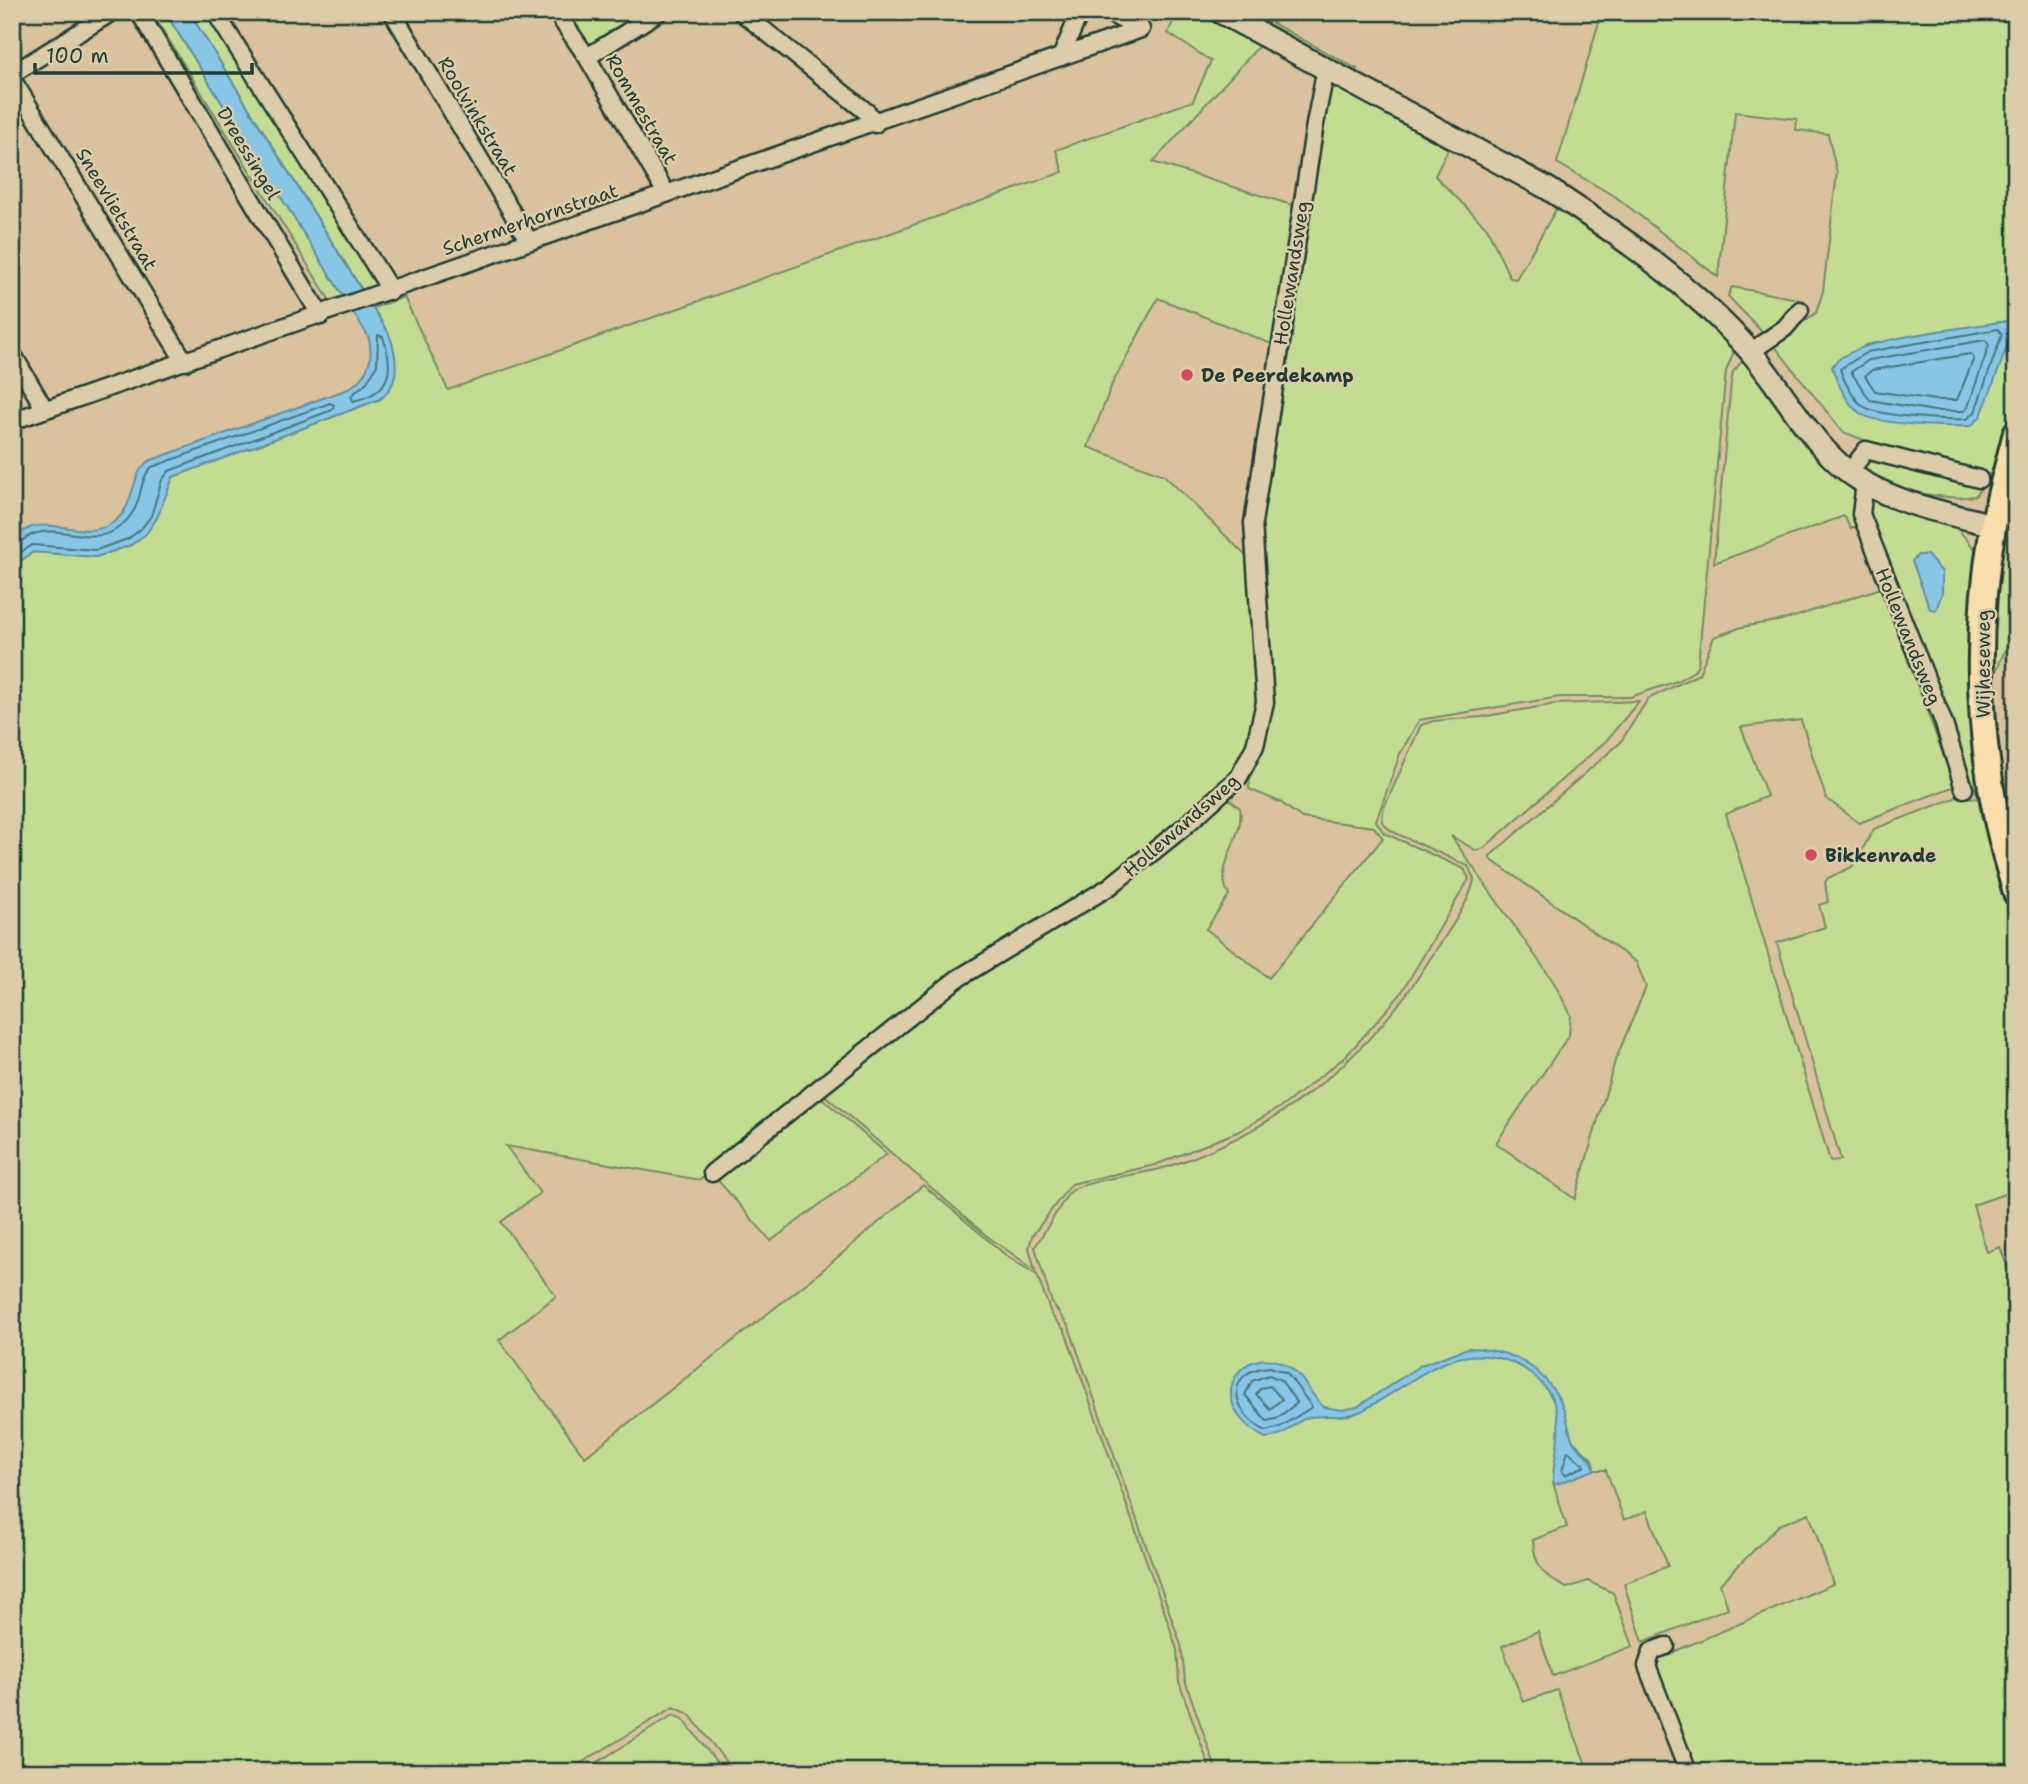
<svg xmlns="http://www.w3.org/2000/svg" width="2028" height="1784" viewBox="0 0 2028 1784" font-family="'Shantell Sans',sans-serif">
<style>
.green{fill:#c4dc92;stroke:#728c63;stroke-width:2}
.water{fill:#88c6e8;stroke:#5e8fa0;stroke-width:2}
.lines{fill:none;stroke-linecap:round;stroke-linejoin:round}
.shore{stroke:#49747c;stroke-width:2}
.street-casing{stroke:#1f3d34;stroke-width:21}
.secondary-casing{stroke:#1f3d34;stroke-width:26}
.primary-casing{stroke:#1f3d34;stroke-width:30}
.street{stroke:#ddcca9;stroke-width:16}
.secondary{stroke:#ddcca9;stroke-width:21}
.primary{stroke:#f9ddab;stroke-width:24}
.poi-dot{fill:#d1495b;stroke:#ddcca9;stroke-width:2.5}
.labels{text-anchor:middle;stroke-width:5;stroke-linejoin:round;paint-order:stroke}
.street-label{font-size:19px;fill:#1f3d34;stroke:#ddcca9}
.poi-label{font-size:19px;font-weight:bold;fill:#1f3d34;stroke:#ddcca9;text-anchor:start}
</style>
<rect width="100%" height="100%" fill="#dac29e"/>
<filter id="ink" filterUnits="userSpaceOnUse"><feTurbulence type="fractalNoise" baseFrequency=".0143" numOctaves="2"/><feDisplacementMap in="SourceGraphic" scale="14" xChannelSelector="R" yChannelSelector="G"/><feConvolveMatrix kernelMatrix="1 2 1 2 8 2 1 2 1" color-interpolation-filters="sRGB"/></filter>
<g filter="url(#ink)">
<!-- green -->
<path class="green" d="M 161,12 L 165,12 L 345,299 L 332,304 L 154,16 Z
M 189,12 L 207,12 L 378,288 L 364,293 Z
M 567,12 L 648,12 L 591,49 Z
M 1177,12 L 1197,12 L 1259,46 L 1153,162 L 1295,206 L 1274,345 L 1158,298 L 1112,384 L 1088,447 L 1164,475 L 1248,558 L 1259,693 L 1248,744 L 1241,761 L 1226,782 L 1121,872 L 1041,924 L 700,1180 L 506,1146 L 540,1193 L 501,1222 L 556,1296 L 499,1340 L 585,1457 L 813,1278 L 923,1185 L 1008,1257 L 1037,1275 L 1052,1316 L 1065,1331 L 1168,1622 L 1177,1650 L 1179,1682 L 1211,1772 L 734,1772 L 689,1714 L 674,1707 L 566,1772 L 12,1772 L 12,567 L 33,552 L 96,557 L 131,545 L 164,500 L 173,477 L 381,399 C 387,393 388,388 391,380 C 401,349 389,334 373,308 L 404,297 L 448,390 L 1063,172 L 1056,150 L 1193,101 L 1211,61 L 1168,33 Z
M 1235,12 L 1252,12 L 1357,69 L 1351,73 Z
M 1602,12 L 2016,12 L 2016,311 L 2007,321 L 1865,345 L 1836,378 L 1851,404 L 1863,415 L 2016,323 L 2016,393 L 1993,475 L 1893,451 L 1843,432 L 1773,344 L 1816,313 L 1823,291 L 1837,173 L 1828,134 L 1796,130 L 1797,119 L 1735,112 L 1718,277 L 1616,197 L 1557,163 Z
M 1341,87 L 1448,149 L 1435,176 L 1487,228 L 1510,278 L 1516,279 L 1558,206 L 1663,280 L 1735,349 L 1726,371 L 1698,664 L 1694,671 L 1677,681 L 1630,697 L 1560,697 L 1419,720 L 1400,754 L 1376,821 L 1384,833 L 1464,869 L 1469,879 L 1400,995 L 1346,1056 L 1284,1105 L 1237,1132 L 1155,1165 L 1071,1184 L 1032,1236 L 1029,1248 L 1035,1270 L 987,1236 L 820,1091 L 972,973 L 1222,799 L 1229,799 L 1240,808 C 1245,839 1212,865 1229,895 L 1206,929 L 1269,978 L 1383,838 L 1374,827 L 1302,818 L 1280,802 L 1249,789 L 1251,770 L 1260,747 L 1258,508 L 1325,99 L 1334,88 Z
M 1732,287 L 1798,299 L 1796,309 L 1766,336 L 1728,296 Z
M 1744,359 L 1855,484 C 1860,499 1852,507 1859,524 L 1851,529 L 1844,516 L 1714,563 L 1731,383 L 1733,372 Z
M 1871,458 L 1982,487 L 1975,496 C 1946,501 1884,490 1863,467 L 1865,460 Z
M 2013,495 L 2016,495 L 2016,625 L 1994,676 L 1995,588 Z
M 1874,497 L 1955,526 L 1975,549 L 1968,678 L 1971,738 L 1981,815 L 2016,927 L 2016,1190 L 1973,1205 L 1987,1252 L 2000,1247 L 2016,1291 L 2016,1772 L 1698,1772 L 1657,1669 L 1659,1658 L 1833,1584 L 1809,1513 L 1779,1525 L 1720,1584 L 1728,1608 L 1643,1642 L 1624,1584 L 1668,1566 L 1647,1511 L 1624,1520 L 1606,1470 L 1594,1470 L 1592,1459 L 1572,1440 L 1567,1422 L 1559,1424 L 1560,1446 L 1553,1483 L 1567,1527 L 1533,1540 C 1534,1565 1544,1578 1567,1588 L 1588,1581 L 1613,1593 L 1633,1646 L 1553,1676 L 1538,1631 L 1502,1646 L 1523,1702 L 1557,1690 L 1589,1772 L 1217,1772 L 1185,1680 L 1181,1645 L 1069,1327 L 1052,1303 L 1035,1247 L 1068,1194 L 1076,1188 C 1105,1176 1140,1176 1170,1166 C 1279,1129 1367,1060 1428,962 C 1441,942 1471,902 1474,879 L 1468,866 L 1391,831 L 1382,822 L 1383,810 L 1421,725 L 1433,721 L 1481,717 L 1556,704 L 1639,701 L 1606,741 L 1484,848 L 1477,851 L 1451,836 L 1553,981 L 1571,1015 L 1569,1035 L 1496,1143 L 1575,1199 L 1615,1061 L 1646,987 L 1636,962 L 1490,859 L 1490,856 L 1620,743 L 1648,699 L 1699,674 L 1714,637 L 1742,627 L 1788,619 L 1881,588 L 1955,786 L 1859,823 L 1826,798 L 1801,720 L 1741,727 L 1767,796 L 1726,814 L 1830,1161 L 1841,1160 L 1777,943 L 1825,927 L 1819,905 L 1828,902 L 1825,882 L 1828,878 L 1852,867 L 1874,829 L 1960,796 L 1979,799 L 1890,561 L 1868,515 L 1868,500 Z
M 817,1094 L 887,1154 L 771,1241 L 714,1176 Z
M 673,1715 L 683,1719 L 724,1772 L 582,1772 Z"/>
<!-- water -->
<path class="water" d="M 165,12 L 189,12 L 389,334 C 397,356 402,382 380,399 L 173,477 L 157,518 L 146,534 L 131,545 L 96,557 L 33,552 L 12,567 L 12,539 C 19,535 27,527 36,526 C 60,522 88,538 111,524 C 138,507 128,475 149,461 L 348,389 C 368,377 375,358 368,336 Z
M 2016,311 L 2016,323 L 1981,416 L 1971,426 C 1948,427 1879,425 1861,414 C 1847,404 1837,383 1832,367 C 1846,338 1973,327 2007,321 Z
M 1918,555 L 1927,555 L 1942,572 L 1942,593 L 1936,610 L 1930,609 L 1912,561 Z
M 1468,1348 C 1512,1349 1546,1368 1564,1409 C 1568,1419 1568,1430 1573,1441 C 1579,1453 1594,1456 1594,1470 L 1554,1485 C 1548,1474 1568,1428 1552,1398 C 1543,1382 1530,1370 1513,1363 C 1451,1336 1410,1388 1359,1412 C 1342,1420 1324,1413 1307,1418 C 1297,1421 1293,1427 1285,1432 C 1280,1436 1271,1437 1265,1438 C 1197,1400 1245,1339 1288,1366 C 1303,1375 1310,1395 1324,1407 L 1342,1410 L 1357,1407 L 1421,1365 Z"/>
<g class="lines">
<!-- shore -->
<path class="shore" d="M 1998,329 L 2002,334 L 1975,412 L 1967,419 C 1947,420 1878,417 1863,406 C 1853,398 1844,382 1840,369 L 1867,352 Z
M 378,335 L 383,337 C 395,370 391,393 353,401 L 351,396 L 367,382 L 377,365 Z
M 1985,340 L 1989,345 L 1968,407 L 1964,411 L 1934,411 L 1870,400 L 1851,372 L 1869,360 Z
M 1970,354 L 1974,358 L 1957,400 L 1935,400 L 1875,391 L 1865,376 L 1872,370 Z
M 12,545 C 22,543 27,535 37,533 C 73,525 104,555 133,512 C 142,498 140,477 152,467 L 330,403 L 334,405 L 332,410 L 169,471 L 162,480 L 151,516 L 141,529 L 128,539 L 96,550 L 32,545 L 12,558
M 1270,1367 L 1287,1373 L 1312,1407 L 1280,1427 L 1266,1431 C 1232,1414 1222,1370 1270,1367 Z
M 1269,1375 L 1281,1380 L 1297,1403 L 1276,1419 L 1267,1421 L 1245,1395 L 1252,1381 Z
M 1270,1386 L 1282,1399 L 1270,1409 L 1256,1394 L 1261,1388 Z
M 1568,1451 L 1585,1466 L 1565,1475 L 1562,1471 Z"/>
<!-- street casing -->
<g class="street-casing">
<path id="street" d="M 139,12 L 321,316
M 215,12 L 391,291
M 392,12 L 529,241
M 556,12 L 587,57 L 666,193
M 741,12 L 868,113 L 875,124
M 587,57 L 659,12
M 1061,57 L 1080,12
M 12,74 L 112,12
M 12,79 L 185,362
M 1750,352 L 1785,328 L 1800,310
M 12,353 L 44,408
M 12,421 L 1141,29 L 1107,12
M 1849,473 L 1866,450 L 1979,479
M 1865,483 L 1861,514 L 1943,721 L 1964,789
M 712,1173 L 957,979 L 1109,887 L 1184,827 L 1239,777 L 1255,746 L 1265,702 L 1253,523 L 1315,124 L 1326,68
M 1666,1646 L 1652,1651 L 1647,1666 L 1688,1772"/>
</g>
<!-- secondary casing -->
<g class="secondary-casing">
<path id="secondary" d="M 1220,12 L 1547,188 C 1621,236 1690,284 1749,350 C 1786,392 1814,453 1863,482 C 1902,505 1950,514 1993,525"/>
</g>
<!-- primary casing -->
<g class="primary-casing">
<path id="primary" d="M 2016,433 C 2008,465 1999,496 1993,527 C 1971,651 1979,774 2016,893"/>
</g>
<!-- street -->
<use href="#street" class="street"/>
<!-- secondary -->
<use href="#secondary" class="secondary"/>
<!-- primary -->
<use href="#primary" class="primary"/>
</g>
</g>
<!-- markers -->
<g class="poi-dot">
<circle cx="1187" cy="375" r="7"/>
<circle cx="1811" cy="855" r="7"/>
</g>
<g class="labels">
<!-- street labels -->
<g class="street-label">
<text transform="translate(642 109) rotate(60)" y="7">Rommestraat</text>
<text transform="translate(478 116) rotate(59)" y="7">Roolvinkstraat</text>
<text transform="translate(249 153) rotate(59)" y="7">Dreessingel</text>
<text transform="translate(117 209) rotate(59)" y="7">Sneevlietstraat</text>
<text transform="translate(530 219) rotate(-19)" y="7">Schermerhornstraat</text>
<text transform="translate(1291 273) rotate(-81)" y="7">Hollewandsweg</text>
<text transform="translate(1909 636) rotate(68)" y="7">Hollewandsweg</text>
<text transform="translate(1983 664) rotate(-90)" y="7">Wijheseweg</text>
<text transform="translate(1181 825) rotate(-41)" y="7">Hollewandsweg</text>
</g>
<!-- poi labels -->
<g class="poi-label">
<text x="1201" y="382">De Peerdekamp</text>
<text x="1825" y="862">Bikkenrade</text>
</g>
</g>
<!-- margin -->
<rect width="2028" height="1784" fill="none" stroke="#ddcca9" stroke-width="42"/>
<rect x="21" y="21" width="1986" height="1742" fill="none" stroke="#1f3d34" stroke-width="2.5" filter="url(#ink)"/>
<!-- scale -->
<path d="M35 63v10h217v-10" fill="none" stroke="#1f3d34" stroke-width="3.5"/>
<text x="46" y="63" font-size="21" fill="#1f3d34" stroke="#ddcca9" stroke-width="5" paint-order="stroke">100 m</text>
</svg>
